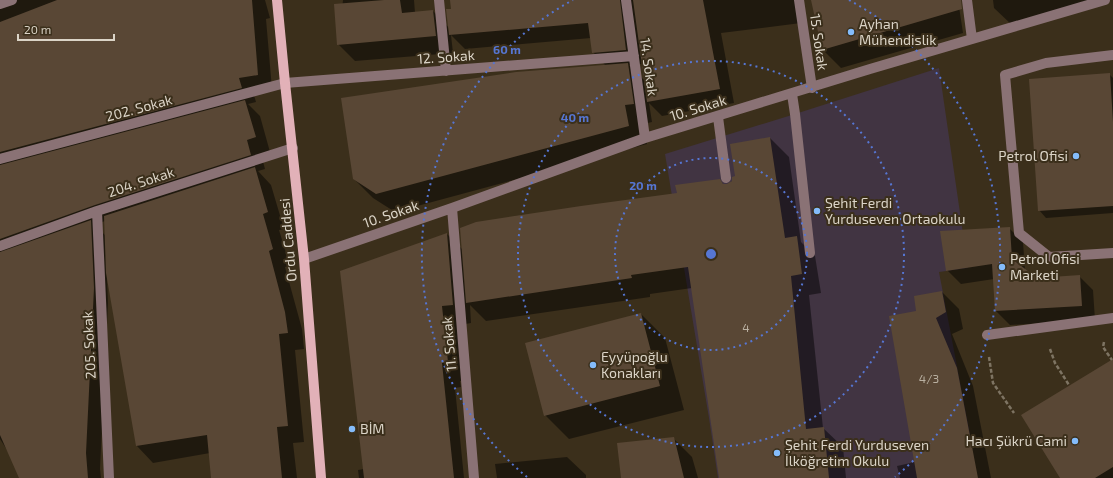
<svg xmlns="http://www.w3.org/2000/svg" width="1113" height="478" viewBox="0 0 1113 478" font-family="'Exo 2',sans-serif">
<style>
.education{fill:#413442}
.shadow{fill:#0007;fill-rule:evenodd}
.building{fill:#594735}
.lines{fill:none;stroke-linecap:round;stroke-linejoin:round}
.path{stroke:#7e7463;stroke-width:2.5;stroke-dasharray:4 2;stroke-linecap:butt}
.minor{stroke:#8a7275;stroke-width:10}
.major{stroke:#e2b1b8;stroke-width:10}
.ring{fill:none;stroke:#5676d3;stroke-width:2;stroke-dasharray:2 4}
.poi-dot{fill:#84bcfb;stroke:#3b2f1b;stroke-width:1.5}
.labels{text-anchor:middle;stroke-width:4;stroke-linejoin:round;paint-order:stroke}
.number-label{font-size:12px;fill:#bab1a2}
.poi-label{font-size:14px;fill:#dbd4c7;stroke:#3b2f1b;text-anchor:start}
.street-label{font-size:14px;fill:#dbd4c7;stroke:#3b2f1b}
.centre{fill:#5676d3;stroke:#3b2f1b;stroke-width:2}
.ring-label{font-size:12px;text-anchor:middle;font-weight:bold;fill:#5676d3;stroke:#3b2f1b;stroke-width:4;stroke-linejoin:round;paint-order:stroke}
</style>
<rect width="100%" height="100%" fill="#3b2f1b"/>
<!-- education -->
<path class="education" d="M 939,68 L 968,268 L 939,272 L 972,445 L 934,478 L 718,478 L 709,418 L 665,154 L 795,114 Z"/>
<!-- shadow -->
<path class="shadow" d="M 0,0 L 265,0 L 270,18 L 266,19 L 272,89 L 253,92 L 256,102 L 248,104 L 260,116 L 270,152 L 261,154 L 265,169 L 258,171 L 271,185 L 284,229 L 279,230 L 290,266 L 285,267 L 302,329 L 304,349 L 295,350 L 304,442 L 293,443 L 297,478 L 212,478 L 210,453 L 153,463 L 137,446 L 108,278 L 107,278 L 108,303 L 100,469 L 101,478 L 21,478 L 9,453 L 0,439 ZM 105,221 L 106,236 L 94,225 Z
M 343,0 L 414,0 L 415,13 L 433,11 L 449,28 L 452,10 L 451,0 L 798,0 L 801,23 L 721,33 L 734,103 L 662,116 L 649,103 L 652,122 L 643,124 L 647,144 L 395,212 L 373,198 L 354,179 L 606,66 L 593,52 L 591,38 L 465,49 L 451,35 L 453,53 L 355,61 L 338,44 ZM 642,64 L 645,81 L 629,65 Z
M 812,0 L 958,0 L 963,33 L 841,68 L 823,50 Z
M 993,0 L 1096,0 L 1013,26 L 994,8 Z
M 1109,74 L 1113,78 L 1113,213 L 1046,218 L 1039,210 Z
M 770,138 L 789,157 L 801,242 L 815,256 L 821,293 L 809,295 L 823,428 L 843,447 L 846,478 L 720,478 L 692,288 L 650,294 L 650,297 L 486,321 L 470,305 L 471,323 L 460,325 L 466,381 L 460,381 L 461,387 L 455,388 L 464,478 L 359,478 L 358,470 L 364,469 L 341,272 L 447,234 L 463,250 L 678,194 L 719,180 L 724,185 L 728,185 L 736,177 Z
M 1009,228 L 1023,242 L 1025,270 L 1036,279 L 1079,276 L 1093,290 L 1095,320 L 1010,325 L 996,311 L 994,279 L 961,284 L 947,270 Z
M 942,292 L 959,309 L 963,329 L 952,334 L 973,386 L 991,478 L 900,478 L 897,466 L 915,462 L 918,312 Z
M 641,314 L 665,338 L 684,410 L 569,439 L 545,415 Z
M 1113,360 L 1113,478 L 1061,478 Z
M 673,438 L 692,457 L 698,478 L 622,478 Z
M 567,457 L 586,475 L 586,478 L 497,478 L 495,464 Z"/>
<!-- building -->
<path class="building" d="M 57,0 L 252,0 L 258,75 L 239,78 L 242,88 L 0,152 L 0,22 Z
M 384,0 L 400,0 L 402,13 L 433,10 L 436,36 L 337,45 L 334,4 Z
M 450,0 L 620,0 L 626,50 L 592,53 L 588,23 L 449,35 L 446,9 L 451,9 Z
M 633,0 L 703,0 L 720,89 L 647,102 Z
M 811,0 L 961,0 L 962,9 L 822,50 Z
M 628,63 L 634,104 L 625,105 L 629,126 L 376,194 L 353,179 L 341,98 L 516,72 Z
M 1110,73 L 1113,122 L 1113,206 L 1038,211 L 1029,79 Z
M 245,100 L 256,137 L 247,140 L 251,155 L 95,205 L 0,239 L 0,165 Z
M 770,137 L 785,238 L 797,236 L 802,274 L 791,276 L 806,429 L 824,427 L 829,478 L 719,478 L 688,267 L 631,275 L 632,278 L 466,303 L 460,228 L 476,222 L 581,206 L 677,193 L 675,185 L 720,179 L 723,184 L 727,184 L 732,181 L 732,177 L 735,176 L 730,144 Z
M 255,167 L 268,212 L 263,214 L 273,249 L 269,251 L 285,312 L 288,333 L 279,334 L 288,426 L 277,427 L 282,478 L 211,478 L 207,435 L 136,446 L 106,273 L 104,216 Z
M 91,220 L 94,288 L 86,453 L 88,478 L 19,478 L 0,435 L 0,252 Z
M 1010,227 L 1012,259 L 1037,278 L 1080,275 L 1082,306 L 995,311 L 992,264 L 946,271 L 940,231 Z
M 447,233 L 453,305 L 442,306 L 448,362 L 442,363 L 454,478 L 364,478 L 340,271 Z
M 942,291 L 946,312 L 936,318 L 957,368 L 978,478 L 917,478 L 889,316 L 916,311 L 914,296 Z
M 641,313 L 660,386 L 544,416 L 525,343 Z
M 1113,359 L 1113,467 L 1095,478 L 1060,478 L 1021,415 Z
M 674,437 L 684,478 L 621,478 L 617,443 Z"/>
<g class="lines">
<!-- path -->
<path class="path" d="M 1104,342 L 1103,347 L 1112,360
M 1050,349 L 1055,363 L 1069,385
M 989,357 L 993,383 L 1014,413"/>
<!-- minor -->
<path class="minor" d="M 439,0 L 446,71
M 626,0 L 645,138
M 799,0 L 812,88
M 967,0 L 972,39
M 0,4 L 12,0
M 1113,55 L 1046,63 L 1005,75 L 1019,233 L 1049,257 L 1113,253
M 792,94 L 795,114 L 810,253
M 718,117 L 726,178
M 0,159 L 285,83 L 634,56
M 452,208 L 474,478
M 97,211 L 109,478
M 0,246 L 97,211 L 293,148
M 304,259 L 452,208 L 645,138 L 870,69 L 1105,0
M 987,335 L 1113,318"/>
<!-- major -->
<path class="major" d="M 277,0 L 285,83 L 304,259 L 321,478"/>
</g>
<!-- distance rings -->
<g class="ring">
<circle cx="711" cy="254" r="96"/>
<circle cx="711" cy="254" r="193"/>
<path d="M527 477A289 289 0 0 1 573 0M849 0A289 289 0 0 1 895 477"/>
</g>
<!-- markers -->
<g class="poi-dot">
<circle cx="851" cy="32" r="4"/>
<circle cx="1076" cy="156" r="4"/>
<circle cx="817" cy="211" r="4"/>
<circle cx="1002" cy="267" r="4"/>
<circle cx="593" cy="365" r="4"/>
<circle cx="352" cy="429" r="4"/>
<circle cx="1075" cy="441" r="4"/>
<circle cx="777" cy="453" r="4"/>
</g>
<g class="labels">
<!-- number labels -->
<g class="number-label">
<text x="746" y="332">4</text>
<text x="929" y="383">4/3</text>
</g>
<!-- poi labels -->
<g class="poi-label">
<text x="859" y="29">Ayhan<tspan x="859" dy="16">Mühendislik</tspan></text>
<text x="1068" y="161" text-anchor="end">Petrol Ofisi</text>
<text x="825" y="208">Şehit Ferdi<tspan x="825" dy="16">Yurduseven Ortaokulu</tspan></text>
<text x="1010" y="264">Petrol Ofisi<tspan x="1010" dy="16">Marketi</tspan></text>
<text x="601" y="362">Eyyüpoğlu<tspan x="601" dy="16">Konakları</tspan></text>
<text x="360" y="434">BİM</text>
<text x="1067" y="446" text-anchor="end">Hacı Şükrü Cami</text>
<text x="785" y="450">Şehit Ferdi Yurduseven<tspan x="785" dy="16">İlköğretim Okulu</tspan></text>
</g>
<!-- street labels -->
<g class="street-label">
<text transform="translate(819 42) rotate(82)" y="5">15. Sokak</text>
<text transform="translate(446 57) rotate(-4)" y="5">12. Sokak</text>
<text transform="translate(649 67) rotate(82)" y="5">14. Sokak</text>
<text transform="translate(139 108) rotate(-15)" y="5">202. Sokak</text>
<text transform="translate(698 108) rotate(-17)" y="5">10. Sokak</text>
<text transform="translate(141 182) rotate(-18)" y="5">204. Sokak</text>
<text transform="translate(391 214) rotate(-19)" y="5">10. Sokak</text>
<text transform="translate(288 240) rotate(-95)" y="5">Ordu Caddesi</text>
<text transform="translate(449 344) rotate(-95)" y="5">11. Sokak</text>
<text transform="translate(89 345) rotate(-93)" y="5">205. Sokak</text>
</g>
</g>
<circle cx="711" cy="254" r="6" class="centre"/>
<g class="ring-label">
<text x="507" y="54">60 m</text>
<text x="575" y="122">40 m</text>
<text x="643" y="190">20 m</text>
</g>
<!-- scale -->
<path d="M18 34v6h96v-6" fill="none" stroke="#dbd4c7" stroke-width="2"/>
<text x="24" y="34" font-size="12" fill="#dbd4c7" stroke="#3b2f1b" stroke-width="3" paint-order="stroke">20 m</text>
</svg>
